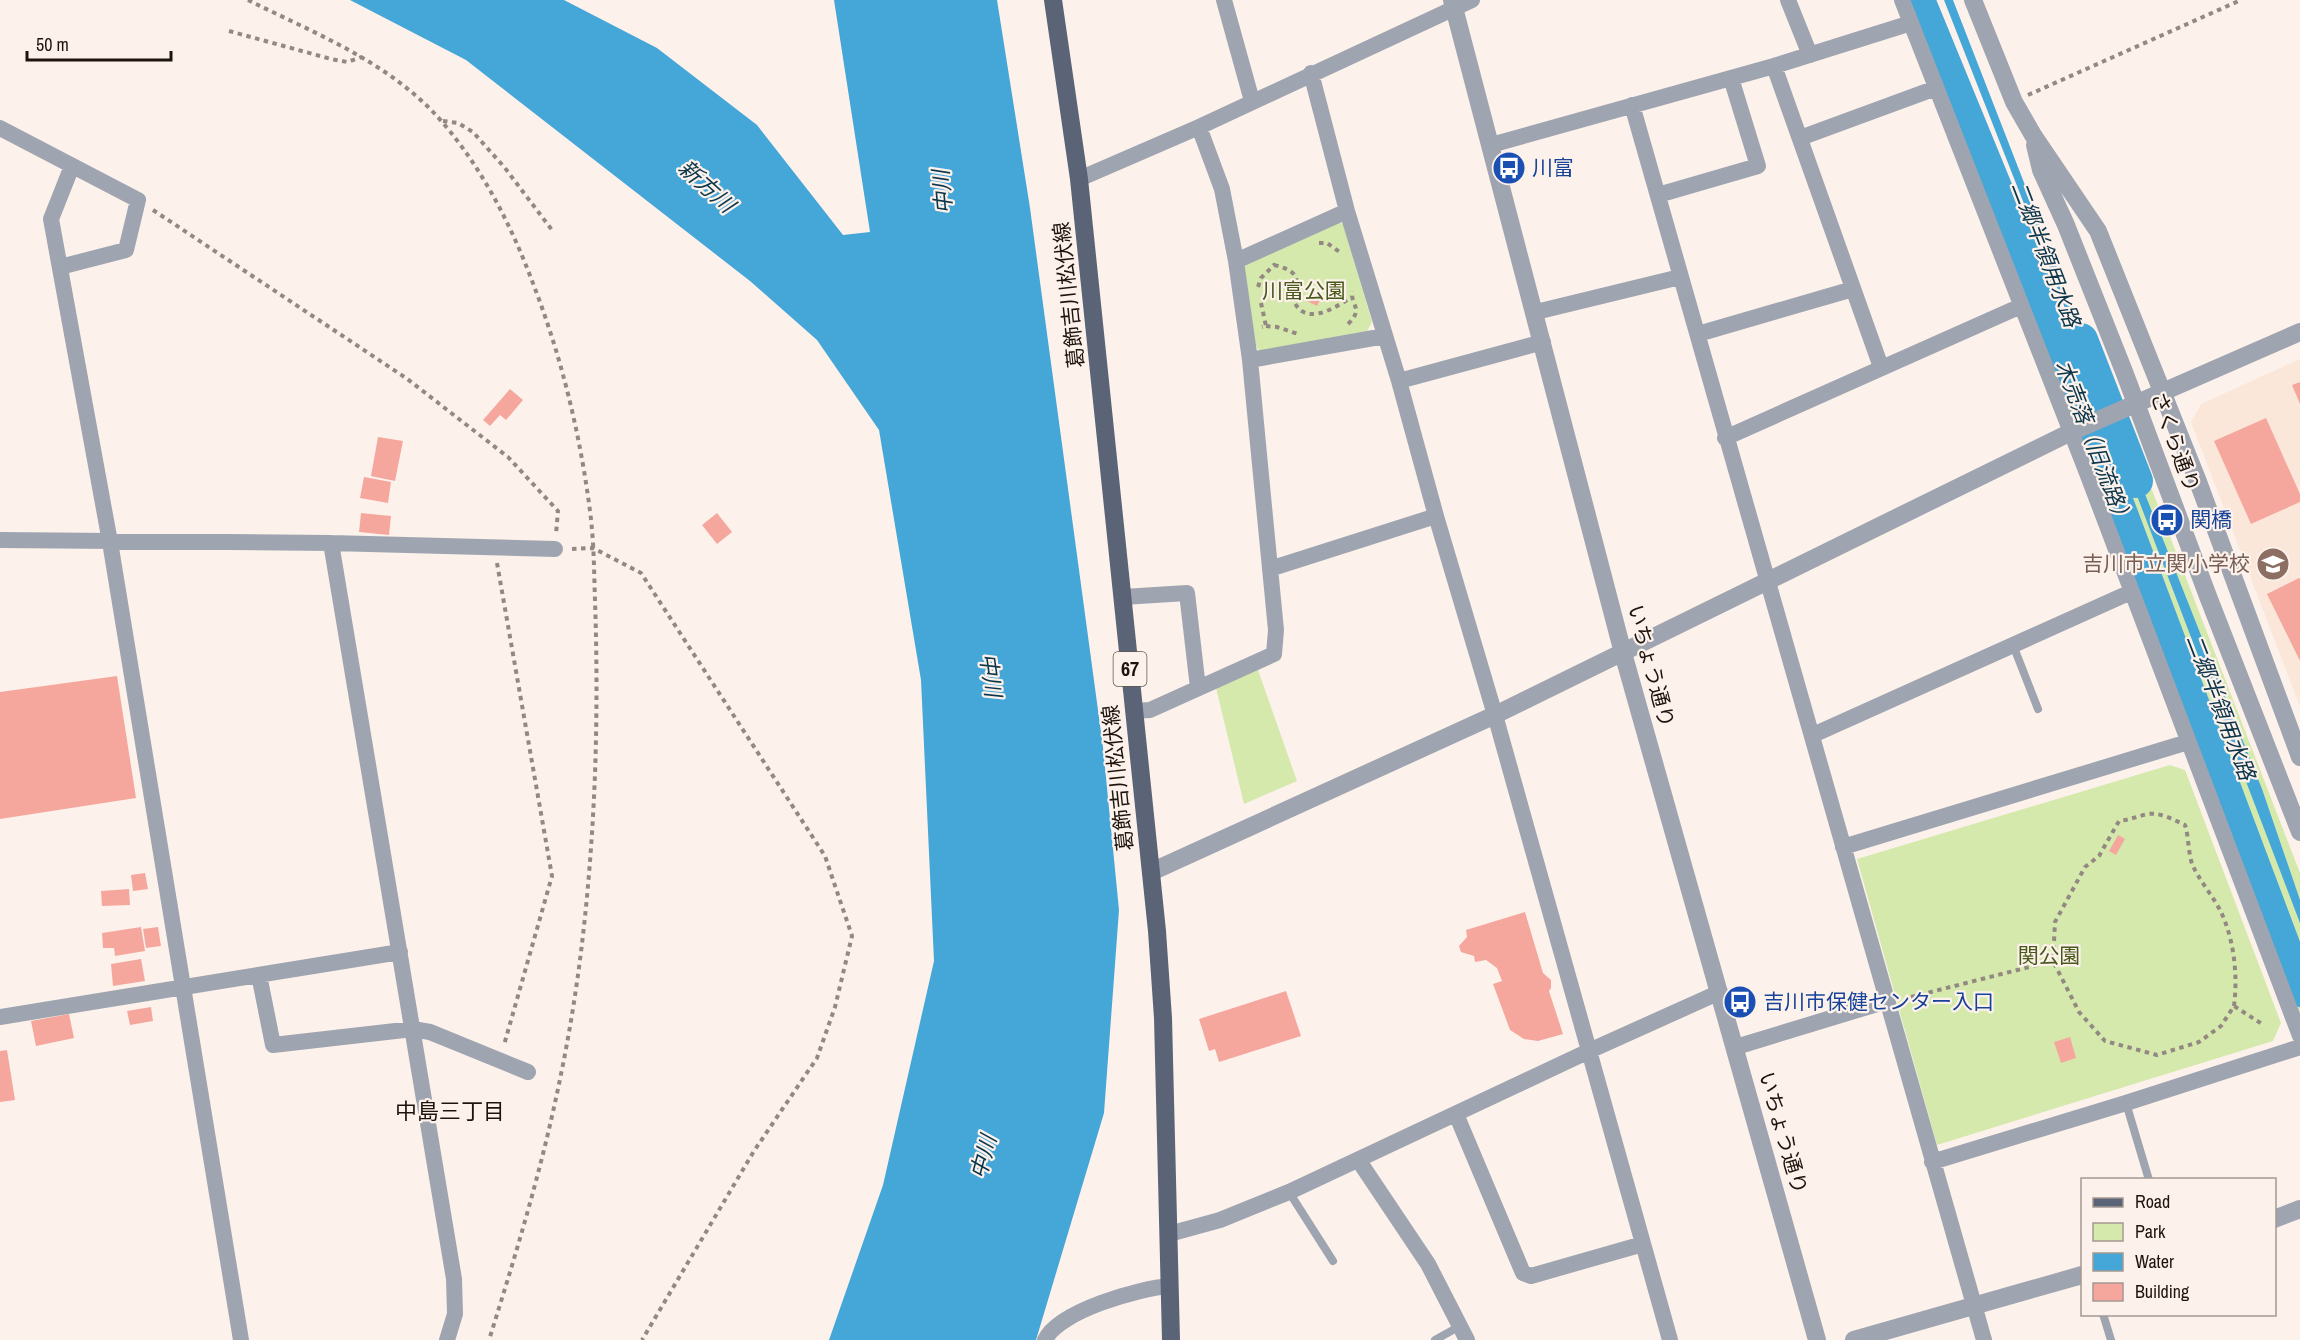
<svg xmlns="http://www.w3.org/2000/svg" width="2300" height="1340" viewBox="0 0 2300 1340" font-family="'Archivo Narrow','Noto Sans JP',sans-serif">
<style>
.built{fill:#fbe6da}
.green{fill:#d5e9ad}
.water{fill:#45a6d8}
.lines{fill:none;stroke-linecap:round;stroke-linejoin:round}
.river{stroke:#45a6d8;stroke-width:34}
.building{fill:#f5a79e}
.path{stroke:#938982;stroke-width:4;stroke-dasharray:4.5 4.5;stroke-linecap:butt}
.service{stroke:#9fa5b0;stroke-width:8}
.minor{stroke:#9fa5b0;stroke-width:16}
.tertiary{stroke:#9fa5b0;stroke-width:18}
.primary{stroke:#5a6476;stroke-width:18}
.labels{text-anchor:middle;stroke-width:4.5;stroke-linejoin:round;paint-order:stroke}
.shield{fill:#fdf2eb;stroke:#605750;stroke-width:1.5}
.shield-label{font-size:20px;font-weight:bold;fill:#1d140e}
.transit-label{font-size:21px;fill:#164399;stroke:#fdf2eb;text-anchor:start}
.park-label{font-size:21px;fill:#48591b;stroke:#fdf2eb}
.street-label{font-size:21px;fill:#1d140e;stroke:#fdf2eb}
.education-label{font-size:21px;fill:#785e54;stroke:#fdf2eb;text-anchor:end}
.water-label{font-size:22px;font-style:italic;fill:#0c364c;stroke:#fdf2eb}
.neighbourhood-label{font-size:22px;fill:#1d140e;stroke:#fdf2eb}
</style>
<rect width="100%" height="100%" fill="#fdf2eb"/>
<!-- built -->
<path class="built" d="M 2300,359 L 2300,707 L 2191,422 L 2201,404 Z"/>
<!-- green -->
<path class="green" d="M 1336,221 L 1343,224 L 1372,322 L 1367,331 L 1260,352 L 1256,346 L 1243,268 L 1246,262 Z
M 2130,433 L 2300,873 L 2300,1018 L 2087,451 Z
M 1258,670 L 1297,781 L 1244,804 L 1216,688 Z
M 2170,765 L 2185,770 L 2281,1023 L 2273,1041 L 1937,1145 L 1857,859 Z"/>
<!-- water -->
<path class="water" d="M 350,0 L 564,0 L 657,48 L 757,125 L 843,235 L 870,232 L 834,0 L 997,0 L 1030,208 L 1103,747 L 1119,910 L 1104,1113 L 1036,1340 L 829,1340 L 883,1185 L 934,961 L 921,680 L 879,430 L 817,340 L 750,281 L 466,60 Z
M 1944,0 L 1953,0 L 2102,383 L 2096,387 Z
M 2122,436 L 2262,789 L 2300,900 L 2300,923 L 2115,438 Z"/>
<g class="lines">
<!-- river -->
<path class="river" d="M 1918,0 L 2031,275 L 2300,990
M 2081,340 L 2136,481"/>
</g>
<!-- building -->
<path class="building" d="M 1312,293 L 1321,297 L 1317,306 L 1307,301 Z
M 2300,382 L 2300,404 L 2292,385 Z
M 510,389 L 523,400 L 506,420 L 500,415 L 490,426 L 483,420 Z
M 2266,418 L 2300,494 L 2300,502 L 2251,524 L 2214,441 Z
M 378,437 L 403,441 L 395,481 L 371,476 Z
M 364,477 L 391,482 L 388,503 L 360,498 Z
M 361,513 L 391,516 L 389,535 L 359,532 Z
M 717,513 L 732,532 L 717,544 L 702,525 Z
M 2299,578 L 2300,579 L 2300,661 L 2267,594 Z
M 117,676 L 136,798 L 0,819 L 0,692 Z
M 2118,835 L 2125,839 L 2116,855 L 2109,851 Z
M 145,873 L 148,889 L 133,891 L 131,875 Z
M 129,889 L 130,905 L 102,906 L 101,891 Z
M 1525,912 L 1543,973 L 1551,980 L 1551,988 L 1549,991 L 1563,1034 L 1538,1041 L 1524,1039 L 1510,1030 L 1493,984 L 1502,981 L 1497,968 L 1486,960 L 1475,962 L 1474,956 L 1461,952 L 1459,946 L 1467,937 L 1466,930 Z
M 141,927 L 145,951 L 115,956 L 114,948 L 103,948 L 102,933 Z
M 158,927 L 161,946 L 146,948 L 143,929 Z
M 141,959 L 145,981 L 113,986 L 111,964 Z
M 1286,991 L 1301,1036 L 1219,1062 L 1215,1049 L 1209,1051 L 1199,1019 Z
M 151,1007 L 153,1021 L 130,1025 L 127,1011 Z
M 69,1014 L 74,1038 L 36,1046 L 31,1021 Z
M 2070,1037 L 2076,1058 L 2061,1063 L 2054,1042 Z
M 7,1050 L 15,1100 L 0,1102 L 0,1051 Z"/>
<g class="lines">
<!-- path -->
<path class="path" d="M 248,0 C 316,34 392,63 443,123 C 484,171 512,227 534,286 C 562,359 580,434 590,511 C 594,541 594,571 595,601 C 597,659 597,716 595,774 C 591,876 581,979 560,1079 C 542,1168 516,1254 489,1340
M 229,31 L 331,59 L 347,62 L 362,57
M 2028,95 L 2241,0
M 443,121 L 458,123 L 473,132 L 505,168 L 552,230
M 153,210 L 406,378 L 508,457 L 558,511 L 556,534
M 1319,243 L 1327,243 L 1341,253
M 1274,265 C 1290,269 1304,274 1292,296 C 1302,329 1333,309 1352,297
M 1258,287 L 1261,278 L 1275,264
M 1261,303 L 1266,326 L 1262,327
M 1348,324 C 1364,308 1351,307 1352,291
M 1266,326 L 1277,327 L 1298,334
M 572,549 L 593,548 L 641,573 L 825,856 L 852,936 L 835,1007 L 817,1058 L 754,1151 L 642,1340
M 497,563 L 552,876 L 504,1045
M 1911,997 L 2053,961
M 2234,1006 C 2238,975 2234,938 2220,910 C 2212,895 2200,881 2193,866 C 2188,855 2189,837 2185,825 C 2174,820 2160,812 2148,814 C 2138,816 2129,820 2119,821 L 2099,856 L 2085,867 L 2055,922 L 2053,961 L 2079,1012 L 2105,1041 L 2157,1055 L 2199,1042 L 2221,1026 L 2234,1006 L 2262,1024"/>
<!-- service -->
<path class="service" d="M 2013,645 L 2038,709
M 2126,1103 L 2149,1180
M 1289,1192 L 1333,1261
M 2103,1314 L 2111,1340
M 1435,1340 L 1460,1326"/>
<!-- minor -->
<path class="minor" d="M 1224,0 L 1252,101
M 1788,0 L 1810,55
M 1902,0 L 2087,473 L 2300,1036
M 1774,66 L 1881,367
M 1311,73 L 1347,211 L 1399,381 L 1436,516 L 1495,715 L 1670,1340
M 1632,105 L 1984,1340
M 0,128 L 138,200 L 126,250 L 60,267
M 1800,138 L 1936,88
M 1491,145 L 1774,66 L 1911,23
M 72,166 L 51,219 L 110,542 L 241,1340
M 1079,179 L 1199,127 L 1472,0
M 1658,195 L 1758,166 L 1731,78
M 1236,261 L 1347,211
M 1536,312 L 1680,277
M 1698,334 L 1853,289
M 1250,360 L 1385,336
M 1399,381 L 1543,342
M 1725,438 L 2021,306
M 0,540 L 331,543 L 555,549
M 331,543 L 454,1279 L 455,1314 L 447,1340
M 1270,569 L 1436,516
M 1123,597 L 1187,593 L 1198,688
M 1134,711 L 1150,710 L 1274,654 L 1276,630 L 1263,496 L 1250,360 L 1236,261 L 1222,189 L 1199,127
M 1813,735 L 2131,592
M 1843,847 L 2188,742
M 259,975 L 273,1045 L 413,1029 L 430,1032 L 528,1072
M 0,1017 L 400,952
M 1736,1047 L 1887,1001
M 1456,1114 L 1523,1273 L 1531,1276 L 1643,1244
M 1359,1161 L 1428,1264 L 1467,1340
M 1932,1162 L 2126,1103 L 2300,1047
M 1169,1234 L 1220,1220 L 1289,1192 L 1589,1051 L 1720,992
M 1045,1340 C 1058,1311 1140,1288 1170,1286"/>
<!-- tertiary -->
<path class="tertiary" d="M 1452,0 L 1623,653 L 1817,1340
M 1973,0 L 2014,102 L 2033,135 L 2098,231 L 2197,479 L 2300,757
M 2035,145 L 2041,170 L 2066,225 L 2125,374 L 2209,599 L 2300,832
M 1151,872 L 1495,715 L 2071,432 L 2300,332
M 2274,1219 L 2300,1209
M 1854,1340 L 2082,1275"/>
<!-- primary -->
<path class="primary" d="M 1053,0 L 1079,179 L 1157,931 L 1163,1018 L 1171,1340"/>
</g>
<!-- icons -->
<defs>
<g id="bus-disc" transform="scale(1.725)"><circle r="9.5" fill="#1a4fb4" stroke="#fdf2eb"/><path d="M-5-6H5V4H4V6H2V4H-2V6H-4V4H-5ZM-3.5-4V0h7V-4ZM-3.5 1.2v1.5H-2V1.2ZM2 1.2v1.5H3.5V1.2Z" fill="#fff"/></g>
<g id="school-disc" transform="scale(1.725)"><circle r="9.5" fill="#8d6e63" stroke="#fdf2eb"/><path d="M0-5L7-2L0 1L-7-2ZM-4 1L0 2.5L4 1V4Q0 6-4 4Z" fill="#fff"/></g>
</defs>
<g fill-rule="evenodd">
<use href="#bus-disc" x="1509" y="168"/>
<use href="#bus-disc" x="2167" y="520"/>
<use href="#school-disc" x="2273" y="564"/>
<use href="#bus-disc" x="1740" y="1002"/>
</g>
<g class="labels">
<!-- shield labels -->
<rect class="shield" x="1113.5" y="652" width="33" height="34" rx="4.5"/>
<g class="shield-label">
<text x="1130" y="676">67</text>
</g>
<!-- transit labels -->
<g class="transit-label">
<text x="1532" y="175">川富</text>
<text x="2190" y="527">関橋</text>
<text x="1763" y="1009">吉川市保健センター入口</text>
</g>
<!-- park labels -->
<g class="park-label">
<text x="1304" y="298">川富公園</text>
<text x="2049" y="963">関公園</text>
</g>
<!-- street labels -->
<g class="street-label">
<text transform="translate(1069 295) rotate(-96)" y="7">葛飾吉川松伏線</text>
<text transform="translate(2175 442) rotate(70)" y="7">さくら通り</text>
<text transform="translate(1651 666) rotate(75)" y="7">いちょう通り</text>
<text transform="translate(1118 778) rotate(-96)" y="7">葛飾吉川松伏線</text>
<text transform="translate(1783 1133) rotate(74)" y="7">いちょう通り</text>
</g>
<!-- education labels -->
<g class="education-label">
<text x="2250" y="571">吉川市立関小学校</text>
</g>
<!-- water labels -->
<g class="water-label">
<text transform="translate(707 186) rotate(42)" y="8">新方川</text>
<text transform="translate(942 192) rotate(-95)" y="8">中川</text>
<text transform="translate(2046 254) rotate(69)" y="8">二郷半領用水路</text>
<text transform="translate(2094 443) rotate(69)" y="8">木売落（旧流路）</text>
<text transform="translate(991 675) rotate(82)" y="8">中川</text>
<text transform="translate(2221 707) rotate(69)" y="8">二郷半領用水路</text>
<text transform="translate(983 1157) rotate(-75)" y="8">中川</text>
</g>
<!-- neighbourhood labels -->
<g class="neighbourhood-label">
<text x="450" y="1119">中島三丁目</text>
</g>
</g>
<!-- legend -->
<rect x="2081" y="1178" width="195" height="138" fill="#fdf2eb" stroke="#a39993" stroke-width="1.5"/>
<rect x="2093" y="1198" width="30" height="9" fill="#5a6476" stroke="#a39993" stroke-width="1.5"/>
<text x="2135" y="1208" font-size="18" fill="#1d140e">Road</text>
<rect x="2093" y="1223" width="30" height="18" fill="#d5e9ad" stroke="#a39993" stroke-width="1.5"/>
<text x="2135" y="1238" font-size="18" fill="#1d140e">Park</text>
<rect x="2093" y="1253" width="30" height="18" fill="#45a6d8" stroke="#a39993" stroke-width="1.5"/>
<text x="2135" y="1268" font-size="18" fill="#1d140e">Water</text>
<rect x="2093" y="1283" width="30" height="18" fill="#f5a79e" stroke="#a39993" stroke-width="1.5"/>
<text x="2135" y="1298" font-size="18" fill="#1d140e">Building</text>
<!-- scale -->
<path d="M27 51v9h144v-9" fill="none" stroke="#1d140e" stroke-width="3"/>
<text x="36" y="51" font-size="18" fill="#1d140e" stroke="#fdf2eb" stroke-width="4.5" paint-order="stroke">50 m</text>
</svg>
